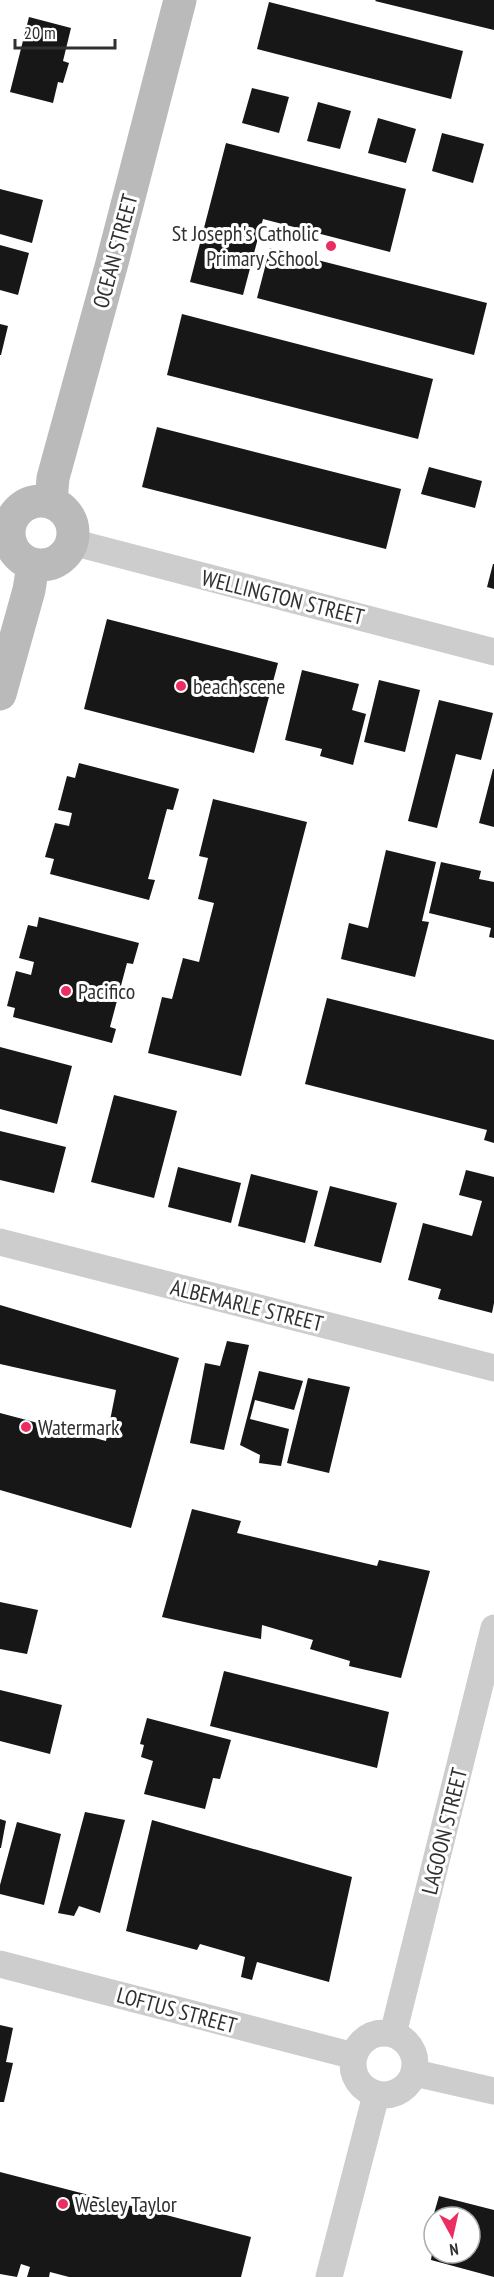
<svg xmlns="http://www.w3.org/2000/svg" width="494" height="2277" viewBox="0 0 494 2277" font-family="'PT Sans Narrow',sans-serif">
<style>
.building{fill:#171717}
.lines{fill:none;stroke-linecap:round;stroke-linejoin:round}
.street{stroke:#cdcdcd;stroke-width:27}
.secondary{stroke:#bababa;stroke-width:33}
.poi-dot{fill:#eb2d62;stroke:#fff;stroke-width:2}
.labels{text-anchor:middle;stroke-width:6;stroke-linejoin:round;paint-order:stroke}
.poi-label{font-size:22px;fill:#303030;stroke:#fff;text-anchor:start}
.street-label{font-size:22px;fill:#303030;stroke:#fff}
</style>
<rect width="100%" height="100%" fill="#fff"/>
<!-- building -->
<path class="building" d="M 376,0 L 494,0 L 494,30 L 375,1 Z
M 269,2 L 463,51 L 451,99 L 257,49 Z
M 29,17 L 71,28 L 63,61 L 69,63 L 63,83 L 58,82 L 53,103 L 10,92 Z
M 252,88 L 289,97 L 279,133 L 242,123 Z
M 318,102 L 351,111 L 340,149 L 307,141 Z
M 378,118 L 416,129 L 406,163 L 368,153 Z
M 442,133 L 484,144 L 473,183 L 432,171 Z
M 226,143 L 406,189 L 390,252 L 263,219 L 243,295 L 190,282 Z
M 0,189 L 43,200 L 32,243 L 0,234 Z
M 0,245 L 29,253 L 18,295 L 0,290 Z
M 270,248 L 487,303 L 474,355 L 257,298 Z
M 182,314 L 433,379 L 418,439 L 167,375 Z
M 0,324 L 8,326 L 1,355 L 0,355 Z
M 157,427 L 401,489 L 386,549 L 142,487 Z
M 429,467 L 482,481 L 475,508 L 421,494 Z
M 493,564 L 494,564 L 494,589 L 487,587 Z
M 107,619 L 278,663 L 254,753 L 84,709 Z
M 302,670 L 359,684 L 352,710 L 366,714 L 353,765 L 320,756 L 322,749 L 285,740 Z
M 379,680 L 420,690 L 405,752 L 364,742 Z
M 439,700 L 493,713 L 481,760 L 456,754 L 437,828 L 408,821 Z
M 79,763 L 179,789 L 173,810 L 167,809 L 148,879 L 155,880 L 149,900 L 50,874 L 54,859 L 45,857 L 55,823 L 69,826 L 72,813 L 58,810 L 67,776 L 75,778 Z
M 493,769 L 494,769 L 494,827 L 479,823 Z
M 213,799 L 307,822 L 241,1076 L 148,1053 L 162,997 L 172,999 L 183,958 L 199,962 L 214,903 L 198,899 L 208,858 L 199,856 Z
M 386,850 L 436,862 L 422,921 L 429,922 L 415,977 L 341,959 L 349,923 L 368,928 Z
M 441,862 L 481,871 L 479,879 L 494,882 L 494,938 L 489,937 L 491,928 L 429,913 Z
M 39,917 L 139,943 L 133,964 L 127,963 L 110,1027 L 116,1029 L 112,1043 L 13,1017 L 15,1008 L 7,1006 L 16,971 L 31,975 L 34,962 L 19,958 L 28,925 L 37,927 Z
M 327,998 L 494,1040 L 494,1143 L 484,1140 L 487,1130 L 305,1084 Z
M 0,1047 L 72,1066 L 57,1124 L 0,1109 Z
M 114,1095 L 177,1111 L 154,1198 L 91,1182 Z
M 0,1131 L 66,1147 L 54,1193 L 0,1180 Z
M 178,1167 L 241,1183 L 231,1223 L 168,1207 Z
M 466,1170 L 494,1177 L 494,1303 L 492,1313 L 438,1299 L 441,1289 L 408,1280 L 423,1223 L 472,1236 L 482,1201 L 459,1195 Z
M 251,1174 L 318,1191 L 305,1243 L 238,1226 Z
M 330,1186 L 397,1203 L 381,1263 L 314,1246 Z
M 0,1305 L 179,1358 L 131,1528 L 0,1490 L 0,1413 L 106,1441 L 116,1390 L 0,1364 Z
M 227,1341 L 249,1345 L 224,1450 L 190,1443 L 205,1363 L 220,1366 Z
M 259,1371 L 303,1381 L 294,1410 L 255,1400 L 250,1419 L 289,1429 L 281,1466 L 259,1463 L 260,1455 L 240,1445 Z
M 308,1378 L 350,1387 L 329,1473 L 287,1463 Z
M 192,1509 L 241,1521 L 237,1533 L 377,1566 L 379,1560 L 430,1571 L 401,1678 L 349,1666 L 350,1661 L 310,1649 L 313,1640 L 262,1625 L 261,1639 L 162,1617 Z
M 0,1602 L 38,1610 L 27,1654 L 0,1649 Z
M 224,1671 L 389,1712 L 377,1768 L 210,1726 Z
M 0,1690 L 62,1705 L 50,1754 L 0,1741 Z
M 147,1718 L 231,1740 L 220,1779 L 213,1778 L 205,1809 L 144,1794 L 153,1761 L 141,1757 L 144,1745 L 140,1744 Z
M 85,1812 L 125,1820 L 100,1913 L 79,1906 L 74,1916 L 58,1913 Z
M 0,1819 L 6,1821 L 1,1848 L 0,1848 Z
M 152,1820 L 352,1877 L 329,1982 L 257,1962 L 252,1980 L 241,1977 L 245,1957 L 200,1944 L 197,1950 L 126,1931 Z
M 17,1822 L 61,1834 L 44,1905 L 0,1894 L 0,1885 Z
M 0,2025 L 13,2028 L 6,2062 L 13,2063 L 4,2102 L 0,2102 Z
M 0,2172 L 251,2237 L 241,2277 L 69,2277 L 50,2272 L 49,2277 L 27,2277 L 30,2267 L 21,2264 L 17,2277 L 0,2274 Z
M 439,2196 L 494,2210 L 494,2277 L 431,2260 L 432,2253 L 470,2253 L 470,2217 L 433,2217 Z"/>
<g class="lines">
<!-- street -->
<path class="street" d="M 0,521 L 10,523
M 72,542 L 494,652
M 0,1242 L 494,1368
M 0,1964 L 354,2056
M353 2064a31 31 0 1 1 62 0a31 31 0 1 1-62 0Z
M 393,2034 L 494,1628
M 415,2073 L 494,2091
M 329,2277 L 376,2095"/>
<!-- secondary -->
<path class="secondary" d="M9 533a32 32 0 1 1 64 0a32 32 0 1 1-64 0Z
M 51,502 L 53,478 L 112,263 L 180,0
M 0,694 L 29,590 L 33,565"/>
</g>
<!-- markers -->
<g class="poi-dot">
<circle cx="331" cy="246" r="6"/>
<circle cx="181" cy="686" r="6"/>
<circle cx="66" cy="991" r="6"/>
<circle cx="26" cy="1427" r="6"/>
<circle cx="63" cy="2204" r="6"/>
</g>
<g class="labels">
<!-- poi labels -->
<g class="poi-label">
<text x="319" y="241" text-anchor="end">St Joseph's Catholic<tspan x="319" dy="25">Primary School</tspan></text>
<text x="193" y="694">beach scene</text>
<text x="78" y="999">Pacifico</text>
<text x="38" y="1435">Watermark</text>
<text x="75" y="2212">Wesley Taylor</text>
</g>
<!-- street labels -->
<g class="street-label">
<text transform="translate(115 251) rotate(-75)" y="8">OCEAN STREET</text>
<text transform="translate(283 597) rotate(14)" y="8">WELLINGTON STREET</text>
<text transform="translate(247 1305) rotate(14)" y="8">ALBEMARLE STREET</text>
<text transform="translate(444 1831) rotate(-76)" y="8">LAGOON STREET</text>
<text transform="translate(177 2010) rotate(15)" y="8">LOFTUS STREET</text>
</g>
</g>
<!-- north arrow -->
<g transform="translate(452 2235) rotate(172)"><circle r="28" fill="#ffffff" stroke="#acacac" stroke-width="1.5"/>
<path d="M0-4.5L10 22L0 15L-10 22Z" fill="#eb2d62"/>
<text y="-9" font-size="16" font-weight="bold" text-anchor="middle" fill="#303030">N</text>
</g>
<!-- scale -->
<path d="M15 39v9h100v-9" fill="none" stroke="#303030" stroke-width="3"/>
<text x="24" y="39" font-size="18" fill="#303030" stroke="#ffffff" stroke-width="4.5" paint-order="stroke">20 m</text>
</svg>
